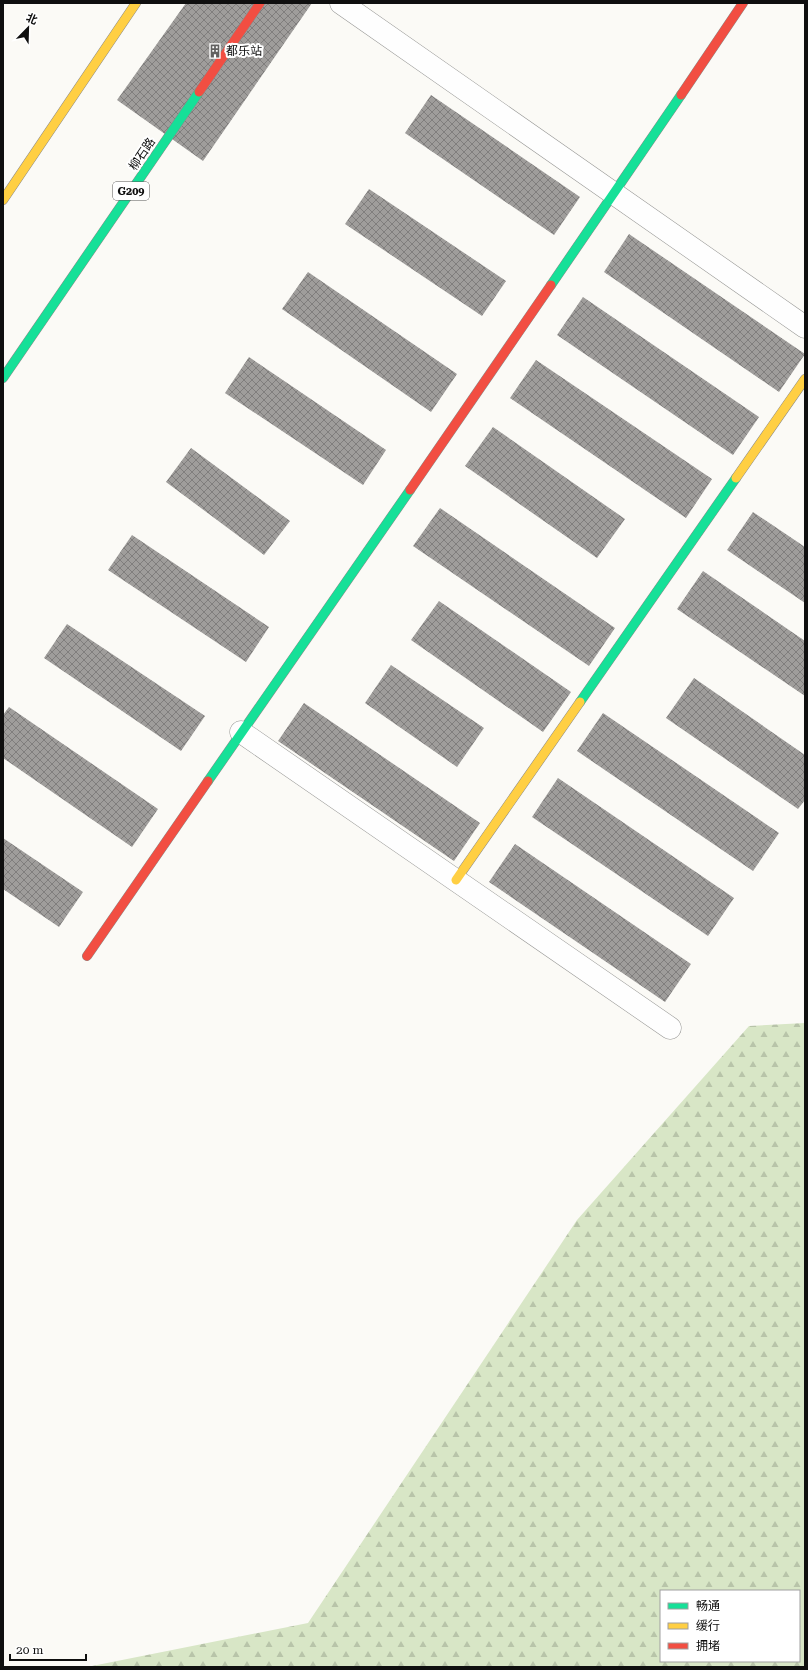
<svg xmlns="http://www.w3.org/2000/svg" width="808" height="1670" viewBox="0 0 808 1670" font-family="'Roboto Serif','Noto Sans SC',serif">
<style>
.forest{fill:url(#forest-firs);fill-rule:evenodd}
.building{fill:url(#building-cross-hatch)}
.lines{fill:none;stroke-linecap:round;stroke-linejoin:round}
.street-casing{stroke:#959593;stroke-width:23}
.fast-casing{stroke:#8c8b8a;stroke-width:10}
.slow-casing{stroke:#8c8b8a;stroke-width:10}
.jam-casing{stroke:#8c8b8a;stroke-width:10}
.street{stroke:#fefefe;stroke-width:22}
.fast{stroke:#16e098;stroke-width:9}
.slow{stroke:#ffcf43;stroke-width:9}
.jam{stroke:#f24e42;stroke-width:9}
.labels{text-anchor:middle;stroke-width:4;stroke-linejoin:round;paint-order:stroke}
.shield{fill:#fff;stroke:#575757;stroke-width:1}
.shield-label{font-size:11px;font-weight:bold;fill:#0f0f0f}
.poi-label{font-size:12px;fill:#0f0f0f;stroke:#fff;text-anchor:start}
.street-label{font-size:12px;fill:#0f0f0f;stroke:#fff}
</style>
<defs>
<pattern id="forest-firs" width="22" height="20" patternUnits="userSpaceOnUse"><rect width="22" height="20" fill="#d8e6c6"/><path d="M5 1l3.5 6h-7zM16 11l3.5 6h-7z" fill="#b8c4a9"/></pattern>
<pattern id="building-cross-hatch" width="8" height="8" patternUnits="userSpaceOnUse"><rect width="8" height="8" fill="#9f9d9b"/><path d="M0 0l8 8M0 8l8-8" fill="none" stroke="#807e7d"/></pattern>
</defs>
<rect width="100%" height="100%" fill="#fbfaf6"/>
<!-- forest -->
<path class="forest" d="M 805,1023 L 805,1667 L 87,1667 L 308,1623 L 577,1220 L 749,1026 ZM 661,1591 L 799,1591 L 799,1661 L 661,1661 Z"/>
<!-- building -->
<path class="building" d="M 186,3 L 312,3 L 203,161 L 117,100 Z
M 431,95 L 580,197 L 554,235 L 405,133 Z
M 369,189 L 506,281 L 482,316 L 345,224 Z
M 629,234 L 805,354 L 779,392 L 604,272 Z
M 308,272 L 457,374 L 431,412 L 282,309 Z
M 583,297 L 759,417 L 733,455 L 557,335 Z
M 249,357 L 386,450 L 363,485 L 225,393 Z
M 536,360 L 712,479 L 686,518 L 510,398 Z
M 493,427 L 625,519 L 597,558 L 465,466 Z
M 191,448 L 290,521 L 264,555 L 166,482 Z
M 440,508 L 615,628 L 589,666 L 413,546 Z
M 753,512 L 805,547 L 805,603 L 727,550 Z
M 132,535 L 269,627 L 246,662 L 108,570 Z
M 703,571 L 805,641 L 805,696 L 677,609 Z
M 439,601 L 571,692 L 543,732 L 411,640 Z
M 67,624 L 205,716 L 181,751 L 44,658 Z
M 391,665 L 484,728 L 457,767 L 365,703 Z
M 694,678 L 805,755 L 805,800 L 798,809 L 666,718 Z
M 304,703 L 480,823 L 454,861 L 278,741 Z
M 9,707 L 158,809 L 132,847 L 3,758 L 3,715 Z
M 603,713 L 779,833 L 753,871 L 577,751 Z
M 558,778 L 734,898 L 708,936 L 532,817 Z
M 3,838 L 83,892 L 59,927 L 3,889 Z
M 515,844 L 691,964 L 665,1002 L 489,882 Z"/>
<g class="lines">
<!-- street casing -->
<g class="street-casing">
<path id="street" d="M 341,3 L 805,327
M 241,732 L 670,1028"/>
</g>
<!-- fast casing -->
<g class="fast-casing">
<path id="fast" d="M 551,285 L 681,95
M 3,378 L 199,92
M 580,702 L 736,478
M 208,781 L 410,490"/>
</g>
<!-- slow casing -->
<g class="slow-casing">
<path id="slow" d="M 3,200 L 136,3
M 736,478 L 805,379
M 456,880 L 580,702"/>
</g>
<!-- jam casing -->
<g class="jam-casing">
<path id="jam" d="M 199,92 L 260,3
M 681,95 L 743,3
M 410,490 L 551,285
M 87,956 L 208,781"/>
</g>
<!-- street -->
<use href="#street" class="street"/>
<!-- fast -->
<use href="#fast" class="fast"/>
<!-- slow -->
<use href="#slow" class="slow"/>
<!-- jam -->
<use href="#jam" class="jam"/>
</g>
<!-- icons -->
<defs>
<g id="building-bare" transform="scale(1.08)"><path d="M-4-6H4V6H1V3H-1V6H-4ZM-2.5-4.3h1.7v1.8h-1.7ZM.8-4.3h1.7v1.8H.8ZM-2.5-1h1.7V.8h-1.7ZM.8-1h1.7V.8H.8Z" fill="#626160" stroke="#fff" stroke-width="2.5" paint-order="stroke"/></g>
</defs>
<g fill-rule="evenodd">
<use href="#building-bare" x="215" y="51"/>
</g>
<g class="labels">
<!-- shield labels -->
<rect class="shield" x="113" y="182" width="36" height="18" rx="3"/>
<g class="shield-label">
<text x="131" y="195">G209</text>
</g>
<!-- poi labels -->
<g class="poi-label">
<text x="226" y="55">都乐站</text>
</g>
<!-- street labels -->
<g class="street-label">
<text transform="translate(142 154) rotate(-56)" y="4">柳石路</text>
</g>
</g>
<!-- border -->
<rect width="808" height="1670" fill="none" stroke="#0f0f0f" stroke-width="8"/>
<!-- legend -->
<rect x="660" y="1590" width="140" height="72" fill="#ffffff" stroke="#9f9f9f"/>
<rect x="668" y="1603" width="20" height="6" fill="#16e098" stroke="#9f9f9f"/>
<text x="696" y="1610" font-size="12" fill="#0f0f0f">畅通</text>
<rect x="668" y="1623" width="20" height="6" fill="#ffcf43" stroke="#9f9f9f"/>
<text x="696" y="1630" font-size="12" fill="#0f0f0f">缓行</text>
<rect x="668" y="1643" width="20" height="6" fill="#f24e42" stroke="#9f9f9f"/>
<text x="696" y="1650" font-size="12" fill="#0f0f0f">拥堵</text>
<!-- north arrow -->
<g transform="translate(28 28) rotate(23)" stroke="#ffffff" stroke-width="3" paint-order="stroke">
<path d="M0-3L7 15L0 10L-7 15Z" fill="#0f0f0f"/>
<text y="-6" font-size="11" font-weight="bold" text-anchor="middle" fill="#0f0f0f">北</text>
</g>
<!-- scale -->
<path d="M10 1654v6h76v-6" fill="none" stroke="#0f0f0f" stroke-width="2"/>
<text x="16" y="1654" font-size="12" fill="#0f0f0f" stroke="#ffffff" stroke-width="3" paint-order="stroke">20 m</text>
</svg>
